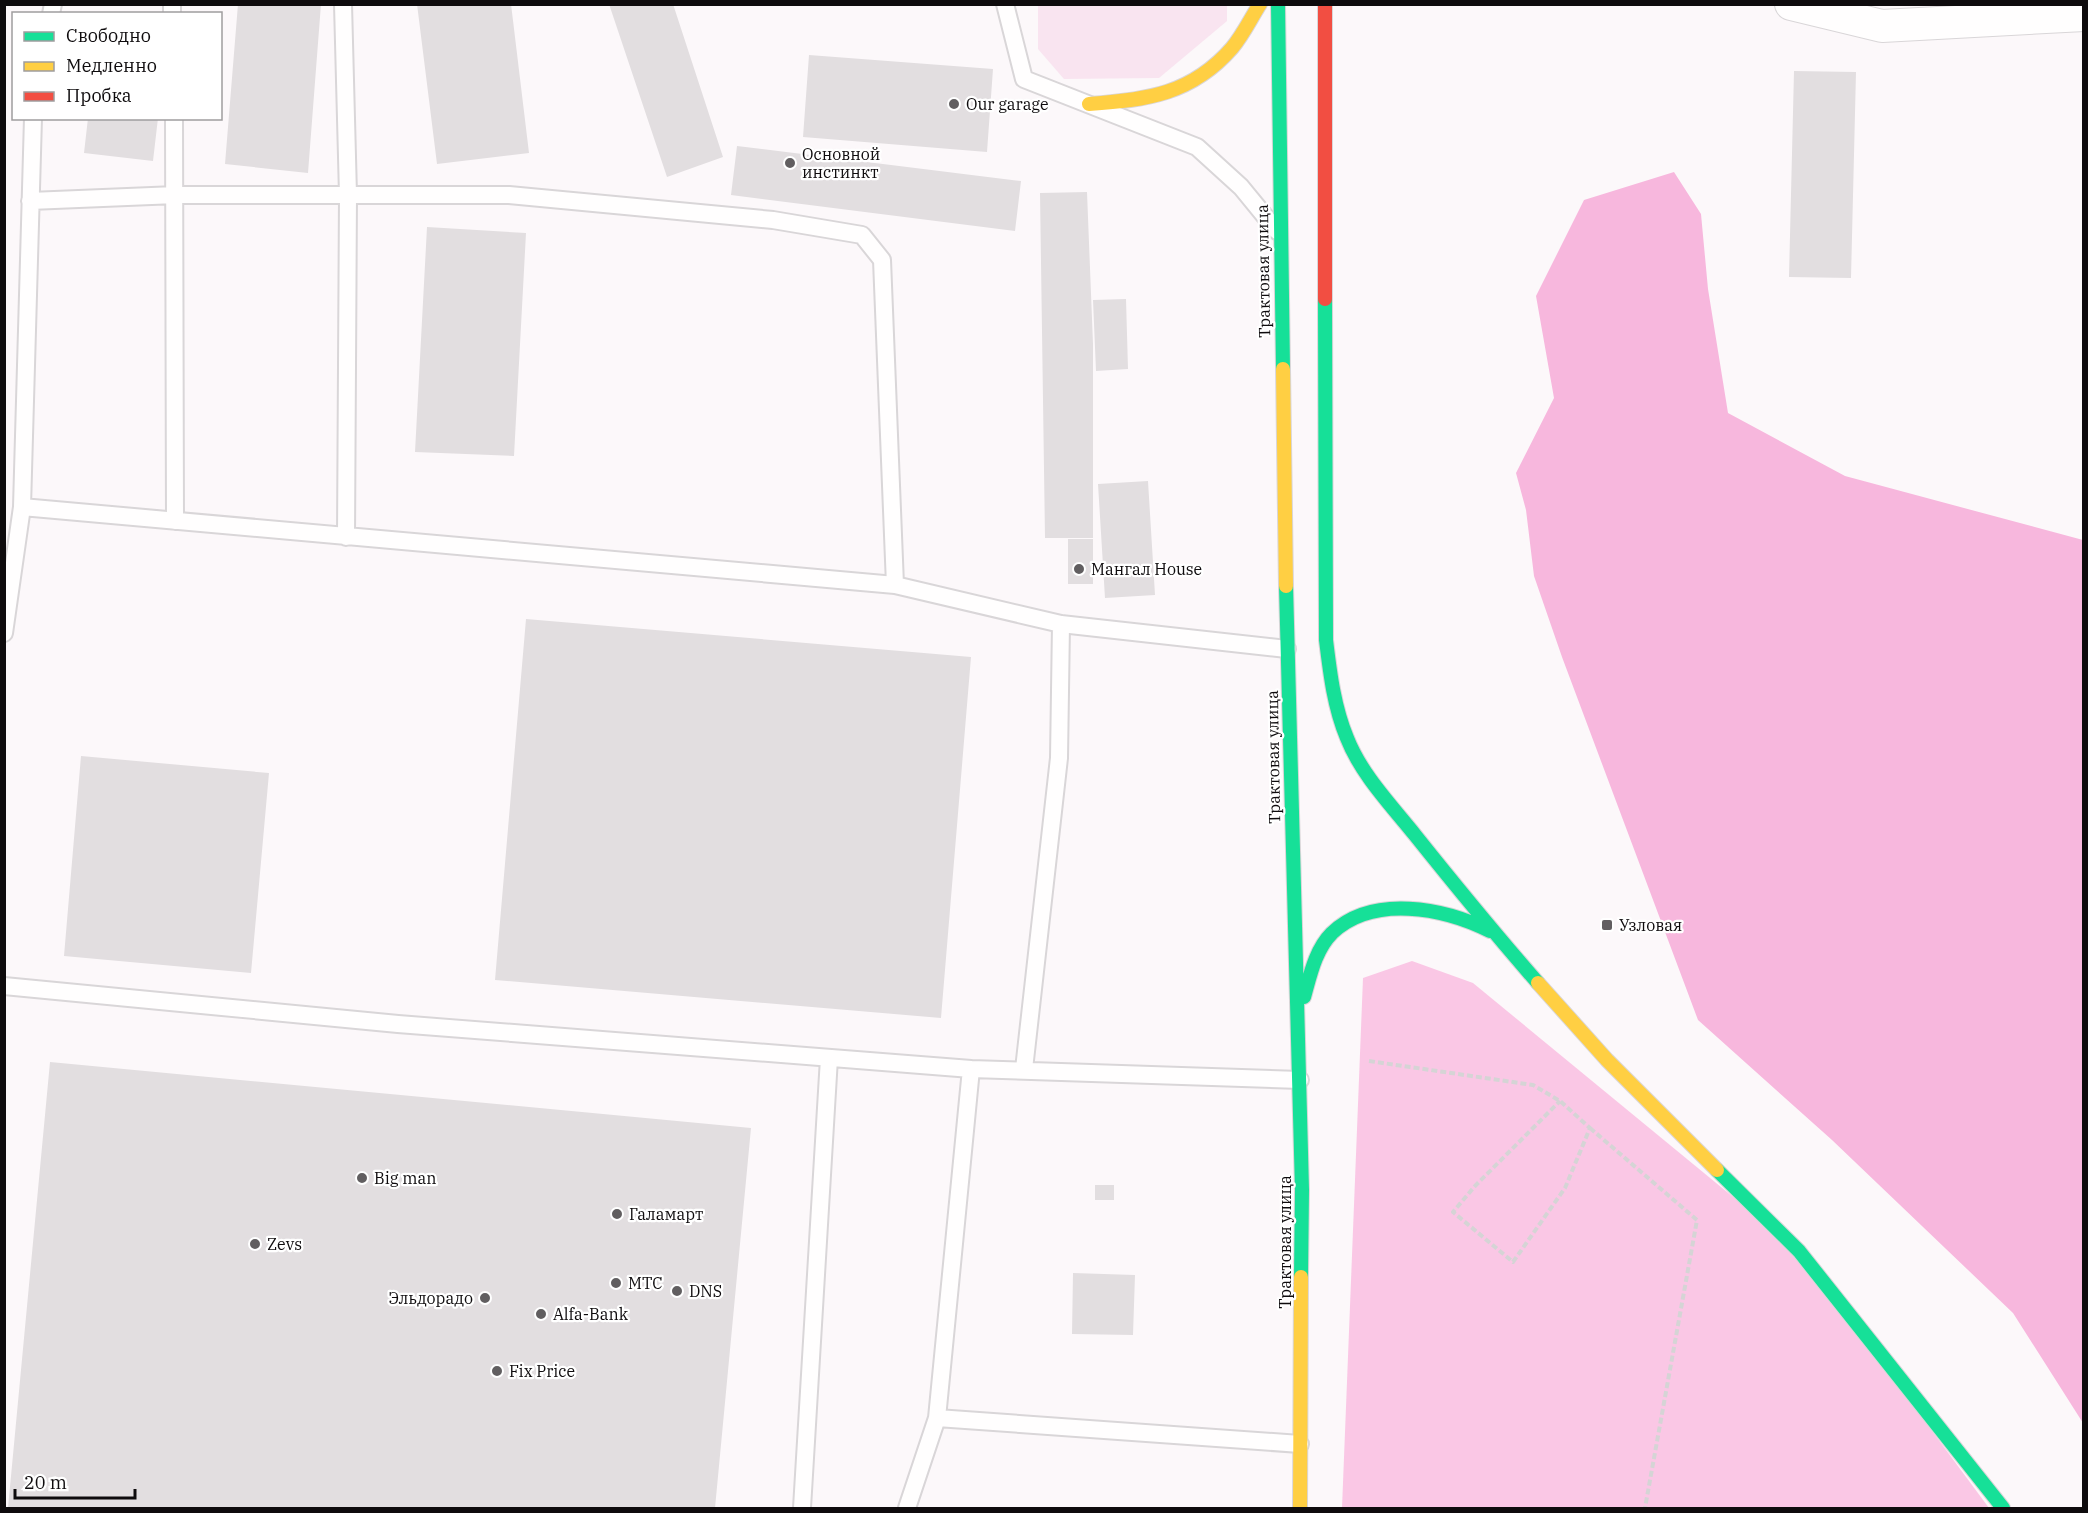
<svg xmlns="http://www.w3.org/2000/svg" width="2088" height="1513" viewBox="0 0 2088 1513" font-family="'IBM Plex Serif',serif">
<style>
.green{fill:#f9e4f0}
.forest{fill:#fac7e5}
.water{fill:#f7b7dd}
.building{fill:#e2dee0}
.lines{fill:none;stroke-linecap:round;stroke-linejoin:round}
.lane-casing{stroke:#d9d6d8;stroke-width:20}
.street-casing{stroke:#d9d6d8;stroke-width:34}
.fast-casing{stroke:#d9d6d8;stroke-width:16}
.slow-casing{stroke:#d9d6d8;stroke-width:16}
.jam-casing{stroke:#d9d6d8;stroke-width:16}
.path{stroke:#d5d4d5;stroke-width:4;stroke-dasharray:6 3;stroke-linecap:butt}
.lane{stroke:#fffefe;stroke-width:16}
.street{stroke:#fffefe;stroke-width:32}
.fast{stroke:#16e098;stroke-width:14}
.slow{stroke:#ffcf43;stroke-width:14}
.jam{stroke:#f24e42;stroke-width:14}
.poi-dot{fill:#615e60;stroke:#fff;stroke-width:2}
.labels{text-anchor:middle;stroke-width:4.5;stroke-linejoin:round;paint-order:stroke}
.poi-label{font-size:16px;fill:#0e0b0d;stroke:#fff;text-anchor:start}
.street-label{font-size:16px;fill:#0e0b0d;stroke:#fff}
</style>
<rect width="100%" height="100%" fill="#fcf8fa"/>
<!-- green -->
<path class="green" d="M 1038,5 L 1227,5 L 1227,21 L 1159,78 L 1064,79 L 1038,49 Z"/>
<!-- forest -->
<path class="forest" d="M 1412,961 L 1473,983 L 1799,1251 L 1989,1508 L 1342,1508 L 1363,978 Z"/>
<!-- water -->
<path class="water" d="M 1674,172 L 1701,214 L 1708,289 L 1728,413 L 1845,476 L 2083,540 L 2083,1423 L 2013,1313 L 1832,1140 L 1698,1020 L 1562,657 L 1534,576 L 1526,510 L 1516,473 L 1554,398 L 1536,296 L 1584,200 Z"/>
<!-- building -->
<path class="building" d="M 238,4 L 321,4 L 308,173 L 225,164 Z
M 417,4 L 511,4 L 529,153 L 437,164 Z
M 609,4 L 673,4 L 723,157 L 667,177 Z
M 809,55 L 993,69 L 987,152 L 803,137 Z
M 1794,71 L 1856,72 L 1851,278 L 1789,277 Z
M 88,118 L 158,118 L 153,161 L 84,153 Z
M 737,146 L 1021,181 L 1015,231 L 731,195 Z
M 1087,192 L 1093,344 L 1093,538 L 1045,538 L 1040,193 Z
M 427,227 L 526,233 L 514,456 L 415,452 Z
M 1126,299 L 1128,369 L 1096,371 L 1093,300 Z
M 1148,481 L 1155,595 L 1105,598 L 1098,484 Z
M 1068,539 L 1093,539 L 1093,584 L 1068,584 Z
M 526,619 L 971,657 L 941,1018 L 495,980 Z
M 81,756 L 269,773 L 251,973 L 64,956 Z
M 50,1062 L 751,1128 L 715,1508 L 8,1508 Z
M 1095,1185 L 1114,1185 L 1114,1200 L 1095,1200 Z
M 1073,1273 L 1135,1275 L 1133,1335 L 1072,1334 Z"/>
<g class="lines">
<!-- lane casing -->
<g class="lane-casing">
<path id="lane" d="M 172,4 L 172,14
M 343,4 L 348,195 L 346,537
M 1005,4 L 1024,79 L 1197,147 L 1241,187 L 1277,231
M 51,14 L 53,4
M 174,118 L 175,521
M 30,201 L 176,195 L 509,195 L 773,220 L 862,235 L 882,260 L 895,585
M 22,507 L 895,585 L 1061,624 L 1287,649
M 4,633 L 22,507 L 33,118
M 4,986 L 398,1024 L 971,1069 L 1300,1080
M 1024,1069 L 1059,758 L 1061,624
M 937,1418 L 1300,1444
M 802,1508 L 829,1058
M 907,1508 L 937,1418 L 971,1069"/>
</g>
<!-- street casing -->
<g class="street-casing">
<path id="street" d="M 1791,4 L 1882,26 L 2084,15"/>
</g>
<!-- fast casing -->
<g class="fast-casing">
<path id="fast" d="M 1278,4 L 1283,369
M 1325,299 L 1326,640 C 1330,673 1334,707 1347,738 C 1361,774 1391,805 1415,835 C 1455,885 1496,935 1538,983
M 1286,586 L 1302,1190 L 1301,1277
M 1304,997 C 1310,976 1315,950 1332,933 C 1373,894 1444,908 1490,931
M 1717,1170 L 1799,1251 L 2003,1508"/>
</g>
<!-- slow casing -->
<g class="slow-casing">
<path id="slow" d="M 1089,104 C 1147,100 1192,94 1232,48 C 1243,35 1251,18 1260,4
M 1283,369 L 1286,586
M 1538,983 L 1607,1060 L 1717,1170
M 1300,1508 L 1301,1277"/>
</g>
<!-- jam casing -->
<g class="jam-casing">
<path id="jam" d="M 1325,4 L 1325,299"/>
</g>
<!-- path -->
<path class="path" d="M 1369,1061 L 1533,1085 L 1560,1101 L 1590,1128 L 1565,1188 L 1513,1262 L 1453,1212 L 1475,1186 L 1560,1101
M 1590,1128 L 1697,1220 L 1645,1508"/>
<!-- lane -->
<use href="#lane" class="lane"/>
<!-- street -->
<use href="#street" class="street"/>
<!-- fast -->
<use href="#fast" class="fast"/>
<!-- slow -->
<use href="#slow" class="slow"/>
<!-- jam -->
<use href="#jam" class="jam"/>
</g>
<!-- markers -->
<g class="poi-dot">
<circle cx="954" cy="104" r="6"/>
<circle cx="790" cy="163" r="6"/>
<circle cx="1079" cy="569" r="6"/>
<rect x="1601" y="919" width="12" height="12" rx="3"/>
<circle cx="362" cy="1178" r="6"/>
<circle cx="617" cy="1214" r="6"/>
<circle cx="255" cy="1244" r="6"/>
<circle cx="616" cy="1283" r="6"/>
<circle cx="677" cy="1291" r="6"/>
<circle cx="485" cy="1298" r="6"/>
<circle cx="541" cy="1314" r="6"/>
<circle cx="497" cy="1371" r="6"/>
</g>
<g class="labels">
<!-- poi labels -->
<g class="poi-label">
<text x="966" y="110">Our garage</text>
<text x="802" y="160">Основной<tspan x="802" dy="18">инстинкт</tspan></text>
<text x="1091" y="575">Мангал House</text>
<text x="1619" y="931">Узловая</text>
<text x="374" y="1184">Big man</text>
<text x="629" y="1220">Галамарт</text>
<text x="267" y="1250">Zevs</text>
<text x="628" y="1289">МТС</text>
<text x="689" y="1297">DNS</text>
<text x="473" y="1304" text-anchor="end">Эльдорадо</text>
<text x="553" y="1320">Alfa-Bank</text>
<text x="509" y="1377">Fix Price</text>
</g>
<!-- street labels -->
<g class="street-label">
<text transform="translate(1263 271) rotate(-91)" y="6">Трактовая улица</text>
<text transform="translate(1273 757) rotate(-91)" y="6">Трактовая улица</text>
<text transform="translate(1285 1242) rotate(-90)" y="6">Трактовая улица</text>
</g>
</g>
<!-- border -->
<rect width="2088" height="1513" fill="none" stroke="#0e0b0d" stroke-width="12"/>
<!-- legend -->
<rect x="12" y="12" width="210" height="108" fill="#ffffff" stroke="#9f9d9e" stroke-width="1.5"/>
<rect x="24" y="32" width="30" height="9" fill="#16e098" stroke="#9f9d9e" stroke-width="1.5"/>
<text x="66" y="42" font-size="18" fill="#0e0b0d">Свободно</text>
<rect x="24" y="62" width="30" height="9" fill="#ffcf43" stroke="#9f9d9e" stroke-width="1.5"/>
<text x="66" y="72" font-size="18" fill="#0e0b0d">Медленно</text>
<rect x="24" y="92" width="30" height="9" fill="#f24e42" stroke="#9f9d9e" stroke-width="1.5"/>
<text x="66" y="102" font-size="18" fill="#0e0b0d">Пробка</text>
<!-- scale -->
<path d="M15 1489v9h120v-9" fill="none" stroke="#0e0b0d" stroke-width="3"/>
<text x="24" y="1489" font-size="18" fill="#0e0b0d" stroke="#ffffff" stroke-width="4.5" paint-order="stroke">20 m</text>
</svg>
